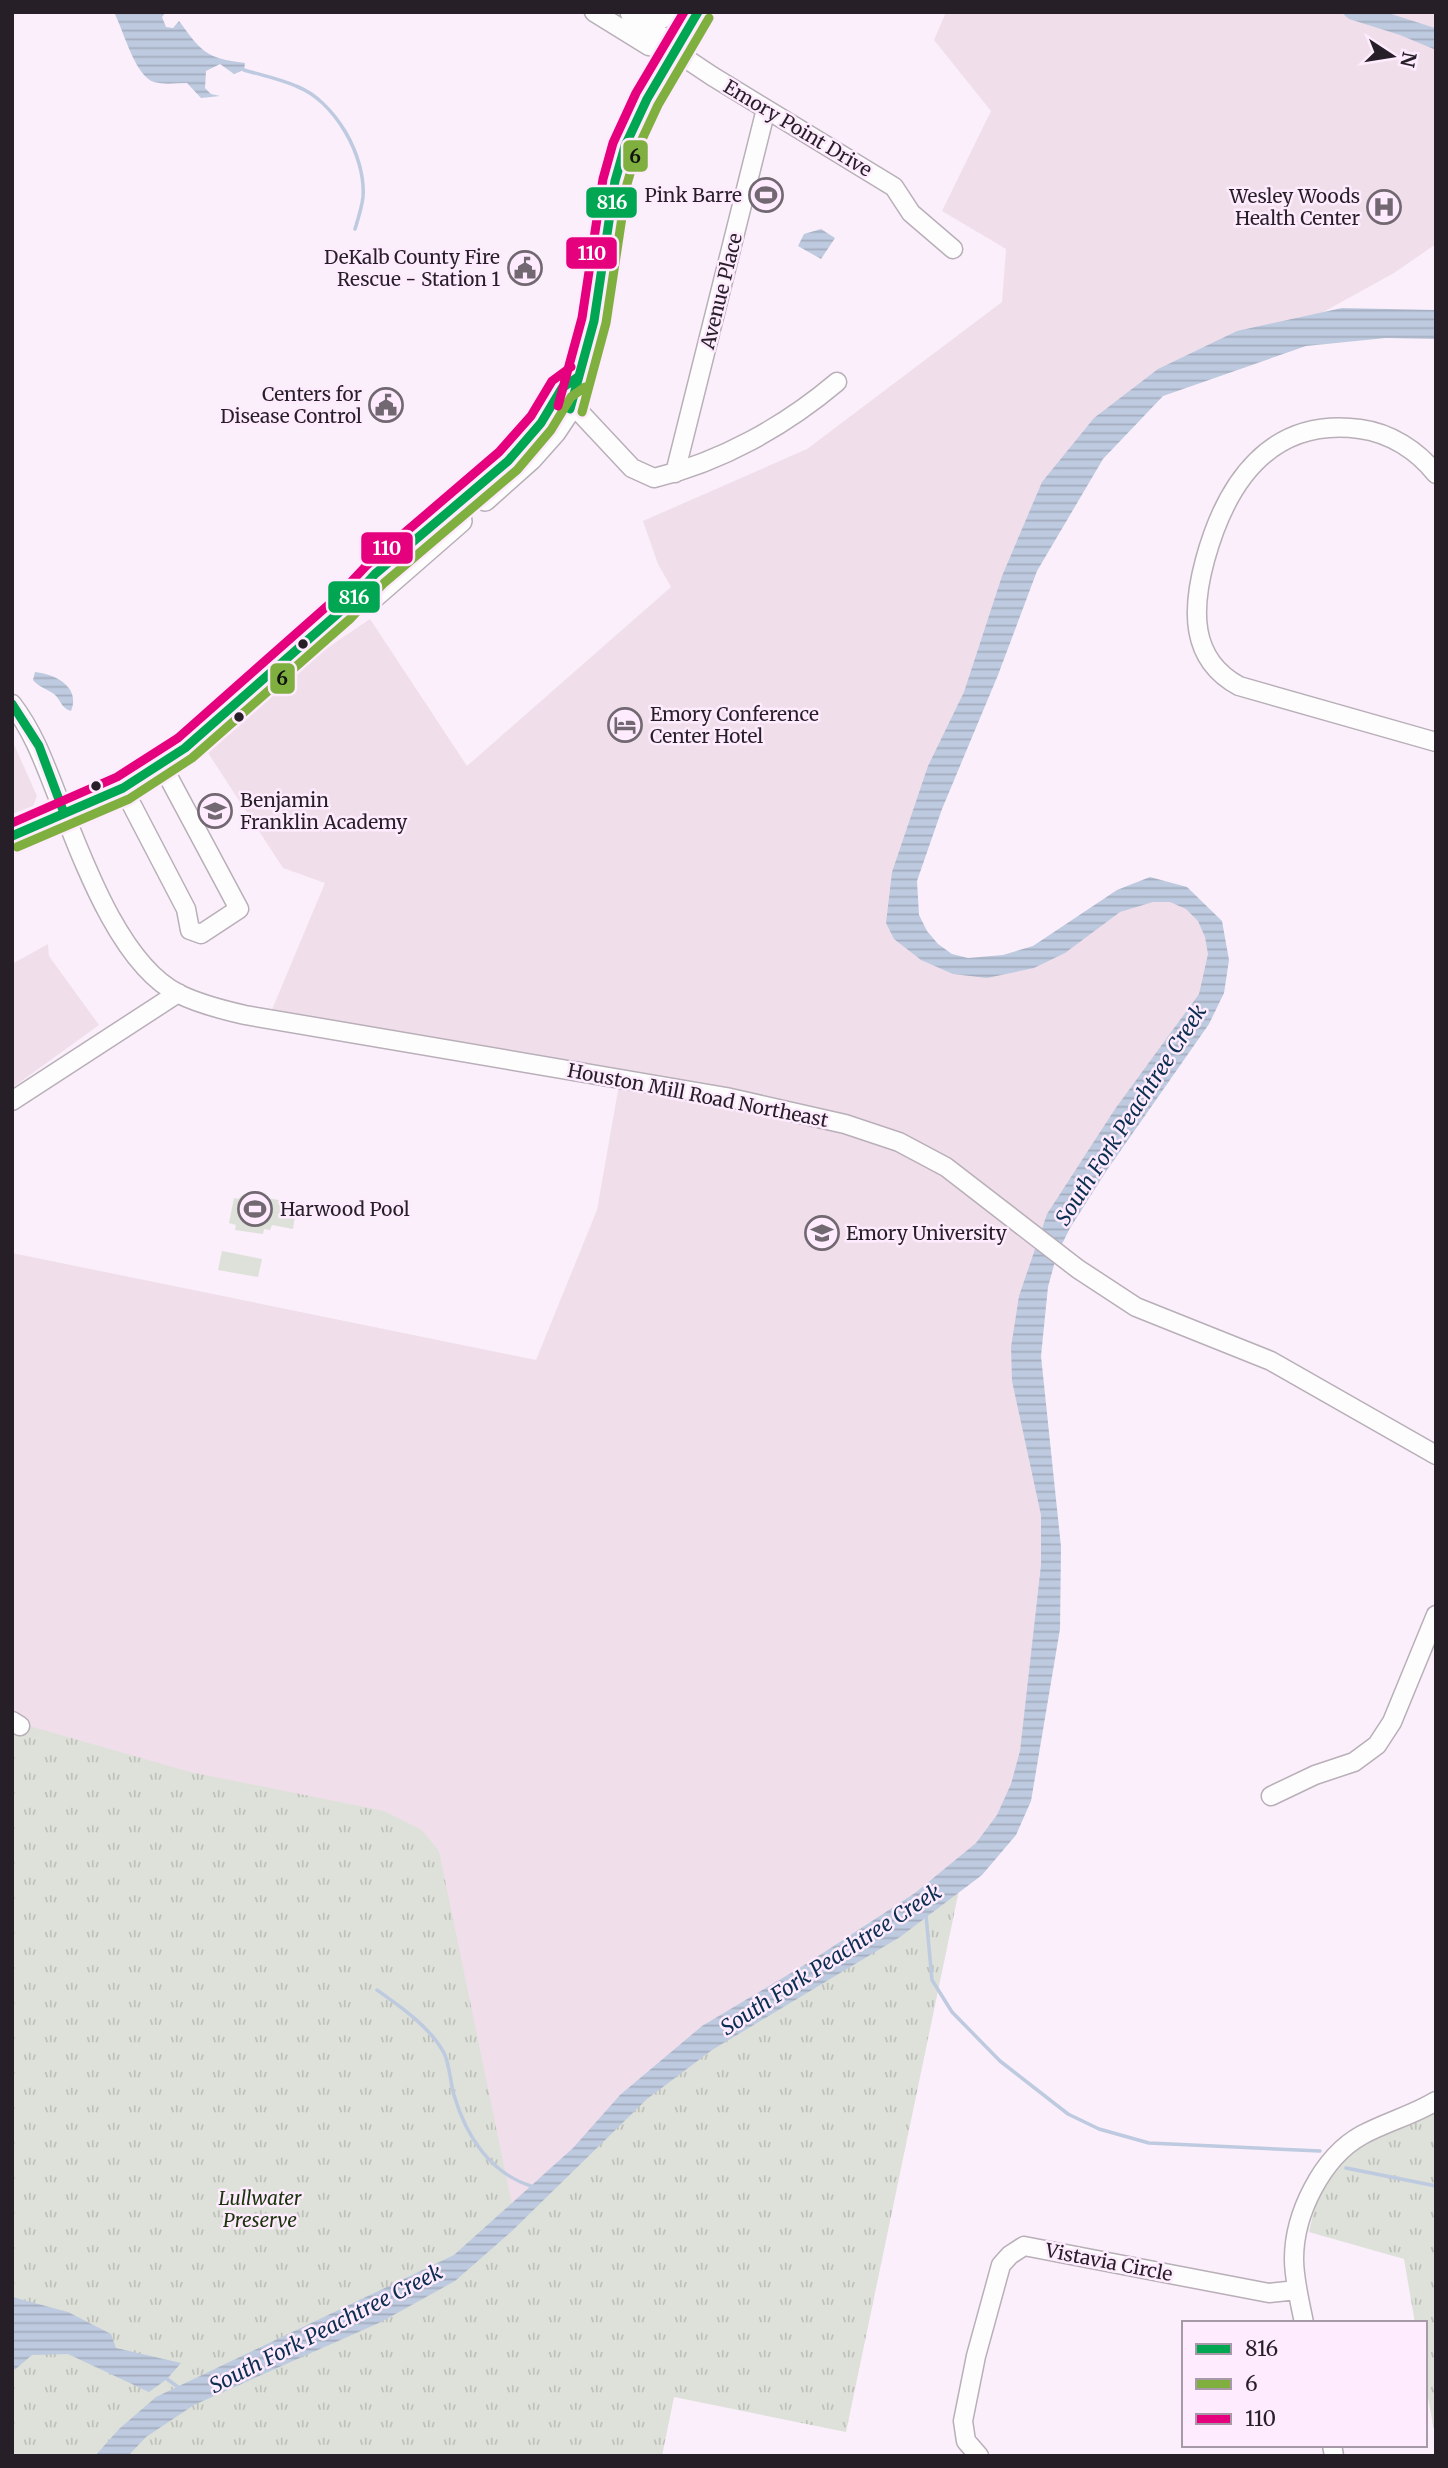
<svg xmlns="http://www.w3.org/2000/svg" width="1448" height="2468" viewBox="0 0 1448 2468" font-family="Merriweather,serif">
<style>
.education{fill:#f0dfeb}
.grass{fill:#dde1d9}
.park{fill:url(#park-tufts)}
.water{fill:url(#water-rules)}
.lines{fill:none;stroke-linecap:round;stroke-linejoin:round}
.stream{stroke:#becadf;stroke-width:3.5}
.minor-casing{stroke:#b8afb8;stroke-width:21}
.major-casing{stroke:#b8afb8;stroke-width:24}
.minor{stroke:#fefdfe;stroke-width:18}
.major{stroke:#fefdfe;stroke-width:21}
.bus-1-casing{stroke:#feebfe;stroke-width:14}
.bus-2-casing{stroke:#feebfe;stroke-width:14}
.bus-3-casing{stroke:#feebfe;stroke-width:14}
.bus-1{stroke:#00a651;stroke-width:9}
.bus-2{stroke:#7fb03f;stroke-width:9}
.bus-3{stroke:#e5007d;stroke-width:9}
.bus-dot{fill:#271f28;stroke:#feebfe;stroke-width:2.5}
.labels{text-anchor:middle;stroke-width:5;stroke-linejoin:round;paint-order:stroke}
.street-label{font-size:19px;fill:#271f28;stroke:#feebfe}
.poi-label{font-size:19px;fill:#271f28;stroke:#feebfe;text-anchor:end}
.park-label{font-size:19px;font-style:italic;fill:#19330a;stroke:#feebfe}
.water-label{font-size:21px;font-style:italic;fill:#0c2f51;stroke:#feebfe}
.line-badge{stroke:#feebfe;stroke-width:2.5}
.badge-label{font-size:19px;text-anchor:middle;font-weight:bold;fill:#fff}
.pale-badge-label{font-size:19px;text-anchor:middle;font-weight:bold;fill:#111}
</style>
<defs>
<pattern id="park-tufts" width="24" height="20" patternUnits="userSpaceOnUse" patternTransform="scale(1.75)"><rect width="24" height="20" fill="#dde1d9"/><path d="M3 7l-1-3M5 7V3M7 7l1-3M15 17l-1-3M17 17v-4M19 17l1-3" fill="none" stroke="#bec1ba"/></pattern>
<pattern id="water-rules" width="6" height="5" patternUnits="userSpaceOnUse" patternTransform="scale(1.75)"><rect width="6" height="5" fill="#becadf"/><path d="M0 2.5h6" fill="none" stroke="#a3adbf"/></pattern>
</defs>
<rect width="100%" height="100%" fill="#faeffa"/>
<!-- education -->
<path class="education" d="M 946,12 L 1436,12 L 1436,244 L 1394,273 L 1269,342 L 1162,384 L 1060,495 L 900,895 L 932,954 L 998,967 L 1134,893 L 1198,907 L 1214,972 L 1094,1165 L 1027,1321 L 1050,1506 L 1035,1713 L 1003,1823 L 514,2215 L 12,2456 L 12,1253 L 536,1360 L 597,1210 L 620,1079 L 268,1019 L 325,883 L 283,868 L 197,736 L 370,619 L 467,766 L 671,587 L 658,564 L 643,521 L 807,449 L 1002,302 L 1006,249 L 942,211 L 991,111 L 934,40 Z
M 12,740 L 37,796 L 33,806 L 12,814 Z
M 48,944 L 49,956 L 99,1025 L 12,1088 L 12,964 Z"/>
<!-- grass -->
<path class="grass" d="M 244,1194 L 297,1203 L 293,1229 L 272,1225 L 270,1230 L 264,1229 L 263,1234 L 235,1230 L 236,1225 L 229,1223 L 234,1198 L 238,1199 Z
M 222,1251 L 262,1259 L 258,1277 L 218,1270 Z"/>
<!-- park -->
<path class="park" d="M 12,1721 L 190,1772 L 384,1811 L 422,1830 L 439,1851 L 514,2214 L 648,2088 L 963,1871 L 846,2432 L 674,2397 L 662,2456 L 12,2456 Z
M 1436,2108 L 1436,2441 L 1425,2381 L 1425,2323 L 1415,2323 L 1404,2259 L 1309,2232 C 1313,2217 1315,2199 1322,2186 C 1346,2143 1393,2128 1436,2108 Z"/>
<!-- water -->
<path class="water" d="M 114,12 L 166,12 L 162,17 L 166,27 L 173,28 L 179,21 C 202,52 205,58 245,63 L 244,70 L 234,74 L 220,64 L 206,71 L 205,88 L 211,94 L 220,96 L 201,98 L 187,83 C 176,83 165,85 154,82 C 135,76 124,32 114,12 Z
M 1341,12 L 1385,12 L 1435,28 L 1436,50 L 1400,35 L 1349,19 Z
M 821,229 L 835,238 L 821,259 L 798,246 L 804,234 Z
M 1342,308 L 1436,310 L 1436,339 L 1386,338 L 1306,346 L 1163,396 L 1103,459 L 1037,571 L 998,675 L 942,809 L 917,881 L 919,915 L 927,931 L 938,944 L 952,954 L 968,958 L 1003,955 L 1033,946 L 1117,890 L 1150,877 L 1187,887 L 1222,921 L 1229,960 L 1224,993 L 1209,1024 L 1107,1170 L 1070,1228 L 1057,1254 L 1048,1287 L 1041,1356 L 1061,1547 L 1060,1629 L 1031,1801 L 1016,1835 L 982,1875 L 900,1937 L 712,2050 L 647,2099 L 513,2230 L 455,2281 L 381,2322 L 194,2405 L 146,2437 L 128,2456 L 95,2456 L 119,2429 L 156,2397 L 454,2255 L 573,2148 L 620,2095 L 702,2026 L 806,1964 L 915,1893 L 976,1843 L 997,1815 L 1011,1784 L 1020,1751 L 1041,1565 L 1041,1515 L 1012,1381 L 1011,1347 L 1019,1296 L 1047,1214 L 1115,1109 L 1199,994 L 1208,954 L 1205,937 L 1198,921 L 1186,909 L 1170,902 L 1153,902 L 1120,912 L 1065,953 L 1034,968 L 987,978 L 953,974 L 921,960 L 894,939 L 886,923 L 892,872 L 928,766 L 964,692 L 1002,576 L 1042,482 L 1094,418 L 1158,369 L 1237,331 Z
M 35,672 C 54,674 81,686 71,711 C 61,708 61,700 54,694 C 47,689 39,687 33,680 Z
M 244,1198 L 270,1202 L 271,1214 L 267,1219 L 242,1215 L 239,1206 Z
M 12,2297 L 68,2312 L 111,2334 L 116,2348 L 181,2363 L 167,2379 L 149,2392 L 68,2354 L 32,2355 L 12,2372 Z"/>
<g class="lines">
<!-- stream -->
<path class="stream" d="M 244,70 C 261,75 280,79 296,86 C 335,101 366,156 363,197 C 362,207 358,219 355,229
M 926,1915 L 932,1980 L 952,2012 L 1000,2061 L 1068,2114 L 1099,2129 L 1149,2143 L 1320,2151
M 377,1990 C 401,2007 430,2027 444,2053 C 450,2065 450,2082 454,2095 C 466,2136 490,2173 531,2186
M 1346,2168 L 1436,2186
M 167,2379 L 178,2387"/>
<!-- minor casing -->
<g class="minor-casing">
<path id="minor" d="M 594,12 L 649,46 L 676,52
M 630,14 L 657,32 L 676,52 L 712,76 L 894,187 L 911,213 L 953,249
M 573,405 L 632,468 L 654,478 C 721,462 785,426 837,382
M 675,473 L 766,109
M 1436,474 C 1417,450 1390,433 1360,429 C 1270,417 1226,483 1205,560 C 1192,608 1189,659 1239,686 L 1436,742
M 12,704 C 34,733 44,762 57,795 C 81,855 119,965 179,994 C 199,1004 223,1010 245,1015 L 726,1097 L 845,1124 L 899,1142 L 946,1167 L 1078,1269 L 1136,1307 L 1271,1361 L 1436,1455
M 123,788 L 186,909 L 190,930 L 201,934 L 239,909 L 162,765
M 12,1101 L 178,993
M 12,1721 L 20,1726
M 1271,1796 L 1315,1775 L 1354,1762 L 1377,1745 L 1392,1722 L 1436,1615
M 1304,2323 C 1300,2302 1294,2280 1294,2259 C 1294,2214 1322,2157 1362,2135 C 1386,2122 1413,2115 1436,2101
M 1332,2445 L 1334,2456
M 979,2456 L 966,2441 L 963,2421 L 976,2356 L 1001,2265 L 1010,2255 L 1024,2246 L 1269,2293 L 1297,2290"/>
</g>
<!-- major casing -->
<g class="major-casing">
<path id="major" d="M 633,15 L 660,18 L 674,12
M 485,500 L 531,459 L 555,432 L 573,405 L 594,321 L 615,181 L 625,146 L 647,99 L 698,12
M 348,607 L 375,596 L 461,521
M 12,836 L 123,788 L 185,748 L 343,609 L 375,574 L 508,461 L 541,423 L 562,388 L 578,377"/>
</g>
<!-- minor -->
<use href="#minor" class="minor"/>
<!-- major -->
<use href="#major" class="major"/>
<!-- bus-1 casing -->
<g class="bus-1-casing">
<path id="bus-1" d="M 570,409 L 594,321 L 615,181 L 625,146 L 647,99 L 698,12
M 12,704 L 39,746 L 64,813
M 12,836 L 123,788 L 185,748 L 343,609 L 375,574 L 508,461 L 541,423 L 562,388 L 578,377"/>
</g>
<!-- bus-2 casing -->
<g class="bus-2-casing">
<path id="bus-2" d="M 582,412 L 606,323 L 627,184 L 637,150 L 658,105 L 709,18
M 17,847 L 129,799 L 192,758 L 351,618 L 384,583 L 517,470 L 551,430 L 571,397 L 585,387"/>
</g>
<!-- bus-3 casing -->
<g class="bus-3-casing">
<path id="bus-3" d="M 558,406 L 582,318 L 603,179 L 613,143 L 636,93 L 684,12
M 12,823 L 117,777 L 178,738 L 334,600 L 367,565 L 499,452 L 531,416 L 552,381 L 571,367"/>
</g>
<!-- bus-1 -->
<use href="#bus-1" class="bus-1"/>
<!-- bus-2 -->
<use href="#bus-2" class="bus-2"/>
<!-- bus-3 -->
<use href="#bus-3" class="bus-3"/>
</g>
<!-- icons -->
<defs>
<g id="stadium-ring" transform="scale(1.75)"><circle r="9.5" fill="#feebfe" stroke="#716872" stroke-width="1.5"/><path d="M0-5a6.5 5 0 1 0 0 10a6.5 5 0 1 0 0-10ZM-3.5-1.8h7v3.6h-7Z" fill="#716872"/></g>
<g id="hospital-ring" transform="scale(1.75)"><circle r="9.5" fill="#feebfe" stroke="#716872" stroke-width="1.5"/><path d="M-5-5h3v3.5h4V-5h3V5h-3V1.5h-4V5h-3Z" fill="#716872"/></g>
<g id="civic-ring" transform="scale(1.75)"><circle r="9.5" fill="#feebfe" stroke="#716872" stroke-width="1.5"/><path d="M-.6-6.5H3V-4.5H.6V-3L4-1V1h2V6H-6V1h2V-1L-.6-3ZM-1.2 2.5V6h2.4V2.5Z" fill="#716872"/></g>
<g id="hotel-ring" transform="scale(1.75)"><circle r="9.5" fill="#feebfe" stroke="#716872" stroke-width="1.5"/><path d="M-6-4.5h1.5V1H6V5H4.5V3h-9V5H-6ZM-4 0a1.8 1.8 0 1 1 3.6 0ZM.5 0V-2.5h3Q6-2.5 6 0Z" fill="#716872"/></g>
<g id="school-ring" transform="scale(1.75)"><circle r="9.5" fill="#feebfe" stroke="#716872" stroke-width="1.5"/><path d="M0-5L7-2L0 1L-7-2ZM-4 1L0 2.5L4 1V4Q0 6-4 4Z" fill="#716872"/></g>
<g id="university-ring" transform="scale(1.75)"><circle r="9.5" fill="#feebfe" stroke="#716872" stroke-width="1.5"/><path d="M0-5L7-2L0 1L-7-2ZM-4 1L0 2.5L4 1V4Q0 6-4 4Z" fill="#716872"/></g>
</defs>
<g fill-rule="evenodd">
<use href="#stadium-ring" x="766" y="195"/>
<use href="#hospital-ring" x="1384" y="207"/>
<use href="#civic-ring" x="525" y="268"/>
<use href="#civic-ring" x="386" y="405"/>
<use href="#hotel-ring" x="625" y="725"/>
<use href="#school-ring" x="215" y="811"/>
<use href="#stadium-ring" x="255" y="1209"/>
<use href="#university-ring" x="822" y="1233"/>
</g>
<!-- markers -->
<g class="bus-dot">
<circle cx="303" cy="644" r="6"/>
<circle cx="239" cy="717" r="6"/>
<circle cx="96" cy="786" r="6"/>
</g>
<g class="labels">
<!-- street labels -->
<g class="street-label">
<text transform="translate(798 128) rotate(31)" y="7">Emory Point Drive</text>
<text transform="translate(721 291) rotate(-76)" y="7">Avenue Place</text>
<text transform="translate(698 1095) rotate(11)" y="7">Houston Mill Road Northeast</text>
<text transform="translate(1109 2262) rotate(11)" y="7">Vistavia Circle</text>
</g>
<!-- poi labels -->
<g class="poi-label">
<text x="742" y="202">Pink Barre</text>
<text x="1360" y="203">Wesley Woods<tspan x="1360" dy="22">Health Center</tspan></text>
<text x="500" y="264">DeKalb County Fire<tspan x="500" dy="22">Rescue - Station 1</tspan></text>
<text x="362" y="401">Centers for<tspan x="362" dy="22">Disease Control</tspan></text>
<text x="650" y="721" text-anchor="start">Emory Conference<tspan x="650" dy="22">Center Hotel</tspan></text>
<text x="240" y="807" text-anchor="start">Benjamin<tspan x="240" dy="22">Franklin Academy</tspan></text>
<text x="280" y="1216" text-anchor="start">Harwood Pool</text>
<text x="846" y="1240" text-anchor="start">Emory University</text>
</g>
<!-- park labels -->
<g class="park-label">
<text x="260" y="2205">Lullwater<tspan x="260" dy="22">Preserve</tspan></text>
</g>
<!-- water labels -->
<g class="water-label">
<text transform="translate(1131 1115) rotate(-57)" y="7">South Fork Peachtree Creek</text>
<text transform="translate(831 1960) rotate(-33)" y="7">South Fork Peachtree Creek</text>
<text transform="translate(326 2329) rotate(-27)" y="7">South Fork Peachtree Creek</text>
</g>
</g>
<g class="line-badge">
<rect x="622" y="139" width="27" height="34" rx="7" fill="#7fb03f"/>
<rect x="585" y="186" width="53" height="33" rx="7" fill="#00a651"/>
<rect x="565" y="236" width="53" height="34" rx="7" fill="#e5007d"/>
<rect x="360" y="531" width="54" height="34" rx="7" fill="#e5007d"/>
<rect x="327" y="580" width="54" height="34" rx="7" fill="#00a651"/>
<rect x="269" y="662" width="27" height="33" rx="7" fill="#7fb03f"/>
</g>
<g class="badge-label">
<text x="612" y="209">816</text>
<text x="592" y="260">110</text>
<text x="387" y="555">110</text>
<text x="354" y="604">816</text>
</g>
<g class="pale-badge-label">
<text x="635" y="163">6</text>
<text x="282" y="685">6</text>
</g>
<!-- border -->
<rect width="1448" height="2468" fill="none" stroke="#271f28" stroke-width="28"/>
<!-- legend -->
<rect x="1182" y="2321" width="245" height="126" fill="#feebfe" stroke="#a899a8" stroke-width="2"/>
<rect x="1196" y="2344" width="35" height="10" fill="#00a651" stroke="#a899a8" stroke-width="2"/>
<text x="1245" y="2356" font-size="21" fill="#271f28">816</text>
<rect x="1196" y="2379" width="35" height="10" fill="#7fb03f" stroke="#a899a8" stroke-width="2"/>
<text x="1245" y="2391" font-size="21" fill="#271f28">6</text>
<rect x="1196" y="2414" width="35" height="10" fill="#e5007d" stroke="#a899a8" stroke-width="2"/>
<text x="1245" y="2426" font-size="21" fill="#271f28">110</text>
<!-- north arrow -->
<g transform="translate(1392 56) rotate(102)" stroke="#feebfe" stroke-width="5" paint-order="stroke">
<path d="M0-5L12 26L0 18L-12 26Z" fill="#271f28"/>
<text y="-10" font-size="19" font-weight="bold" text-anchor="middle" fill="#271f28">N</text>
</g>
</svg>
